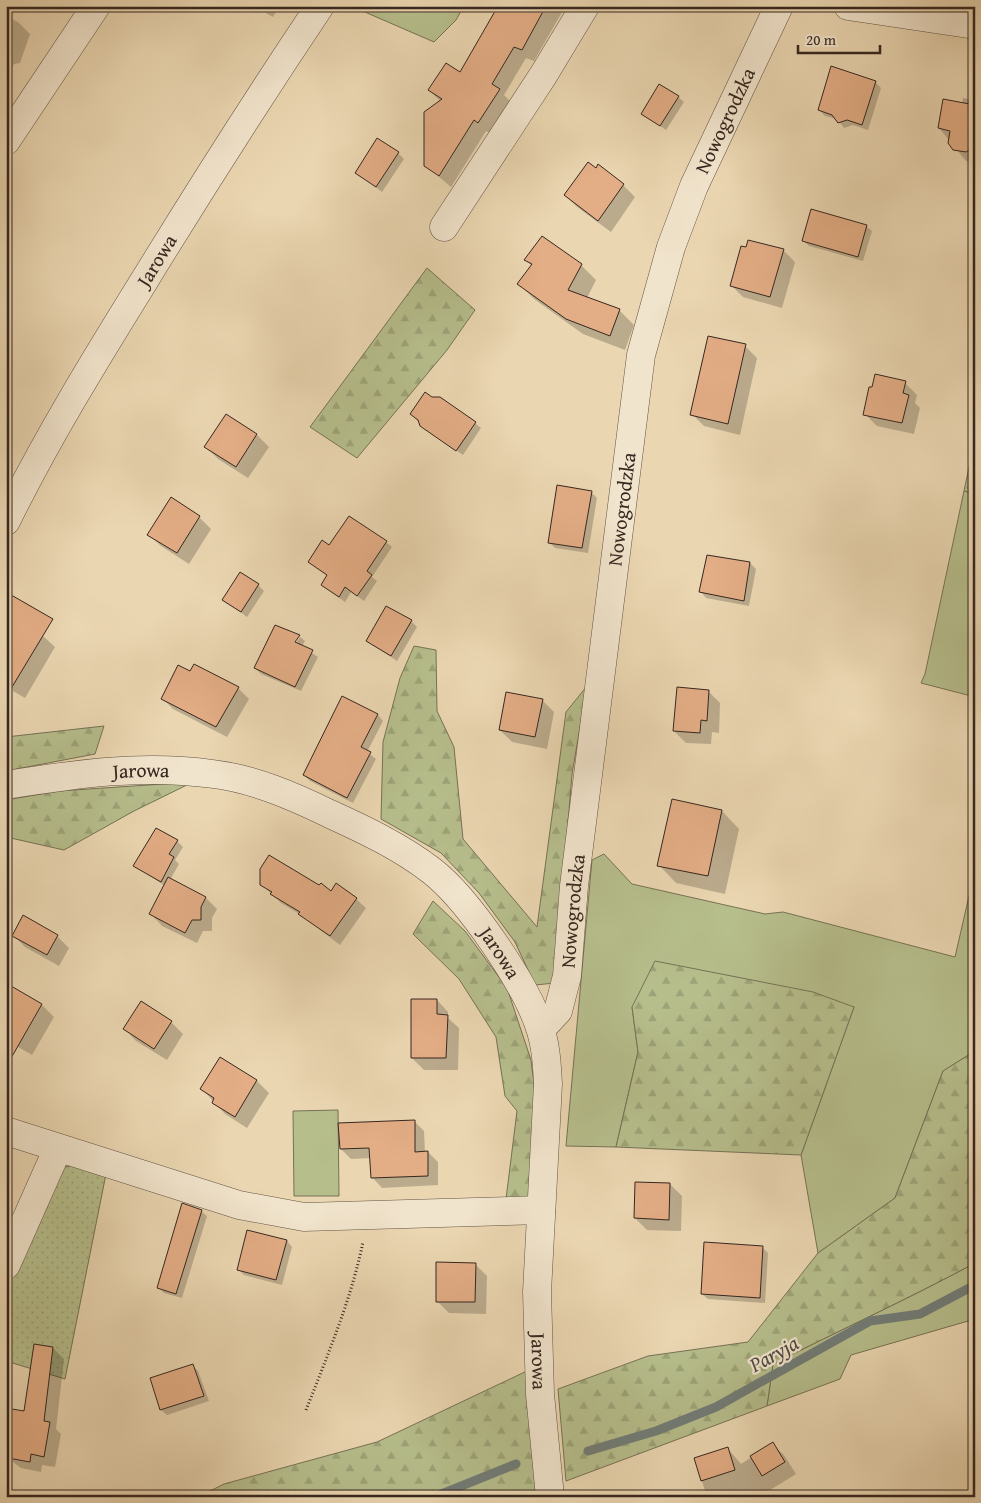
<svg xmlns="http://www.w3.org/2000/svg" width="981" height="1503" viewBox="0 0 981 1503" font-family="'Gentium Book Plus',serif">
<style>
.green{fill:#b6be8c;stroke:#767256}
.forest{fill:url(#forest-firs);stroke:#767256}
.garden{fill:url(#garden-dots);stroke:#767256}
.shadow{fill:#0003}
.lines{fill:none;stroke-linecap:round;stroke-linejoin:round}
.stream{stroke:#727d78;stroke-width:9}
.building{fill:#e3ad85;stroke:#362720}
.minor-casing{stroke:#635344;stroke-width:29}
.path{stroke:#362720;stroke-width:3;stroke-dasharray:1 2.5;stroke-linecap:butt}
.minor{stroke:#f1e4cc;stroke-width:28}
.labels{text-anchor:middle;stroke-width:4.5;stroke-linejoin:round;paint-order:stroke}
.street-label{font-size:20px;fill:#362720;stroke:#f1e4cc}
.water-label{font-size:21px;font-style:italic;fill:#4f4b45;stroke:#f1e4cc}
</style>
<defs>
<pattern id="forest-firs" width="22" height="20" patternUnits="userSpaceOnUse" patternTransform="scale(1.25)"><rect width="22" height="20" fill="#b6be8c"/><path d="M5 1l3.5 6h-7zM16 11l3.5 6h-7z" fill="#9da378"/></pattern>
<pattern id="garden-dots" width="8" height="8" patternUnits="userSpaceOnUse" patternTransform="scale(1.25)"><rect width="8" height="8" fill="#b6be8c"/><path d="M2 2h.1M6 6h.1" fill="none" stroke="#9da378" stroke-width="1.8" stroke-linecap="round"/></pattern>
</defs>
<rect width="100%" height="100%" fill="#ead6b1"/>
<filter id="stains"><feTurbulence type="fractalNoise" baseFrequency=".004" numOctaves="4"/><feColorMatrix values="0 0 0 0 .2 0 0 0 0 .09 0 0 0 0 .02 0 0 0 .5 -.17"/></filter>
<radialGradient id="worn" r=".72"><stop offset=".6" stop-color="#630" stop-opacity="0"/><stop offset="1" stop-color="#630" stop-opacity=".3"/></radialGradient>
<!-- green -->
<path class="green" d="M 351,6 L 464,6 L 456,20 L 434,42 Z
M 964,491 L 975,494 L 975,697 L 921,683 L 925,674 Z
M 604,854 L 632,884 L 765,914 L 783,912 L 955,957 L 975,870 L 975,1051 L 943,1071 L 895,1198 L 818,1253 L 801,1155 L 854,1007 L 632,1007 L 638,1052 L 616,1147 L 566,1146 L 592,860 Z
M 338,1110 L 339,1196 L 294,1196 L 293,1111 Z
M 975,1263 L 975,1319 L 851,1355 L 840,1379 L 767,1406 L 773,1364 C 840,1330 908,1299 975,1263 Z"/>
<!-- forest -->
<path class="forest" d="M 427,268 L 475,310 L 447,350 L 357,458 L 310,427 Z
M 414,646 L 436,650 L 437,711 L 454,747 L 463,839 L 537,927 L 566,712 L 587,686 L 572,774 L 555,983 L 535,985 L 515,942 L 479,893 L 441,853 L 381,819 L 383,742 L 400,678 Z
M 104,726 L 95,754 L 6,771 L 6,737 Z
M 193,782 L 134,811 L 64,850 L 6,837 L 6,800 L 59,791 Z
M 433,901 L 465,931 L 507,988 L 531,1060 L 537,1110 L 529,1202 L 506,1199 L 517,1111 L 505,1096 L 496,1037 L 459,979 L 413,934 Z
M 655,961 L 813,992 L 854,1007 L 801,1155 L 616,1147 L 638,1052 L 632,1007 Z
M 975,1051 L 975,1263 C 908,1299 840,1330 773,1364 L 767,1406 L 566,1481 L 558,1389 L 648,1356 L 748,1342 L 818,1253 L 895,1198 L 943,1071 Z
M 529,1370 L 541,1497 L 198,1497 L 224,1484 L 377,1442 Z"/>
<!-- garden -->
<path class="garden" d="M 975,439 L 975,494 L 964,491 Z
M 74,1165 L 106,1174 L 65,1379 L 6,1361 L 6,1287 L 59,1168 Z"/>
<!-- shadow -->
<path class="shadow" d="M 248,6 L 279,6 L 273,17 L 264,12 L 254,13 Z
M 500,6 L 558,6 L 562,12 L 534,61 L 526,58 L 504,95 L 511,102 L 490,133 L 486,131 L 451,187 L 425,165 L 441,102 L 429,90 L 460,74 Z
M 6,16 L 18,22 L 30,34 L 20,63 L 14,64 L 6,79 Z
M 875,82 L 881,88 L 868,130 L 853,125 L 844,128 L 837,119 L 825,116 L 819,110 Z
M 678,97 L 684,102 L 666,130 L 642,114 Z
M 963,98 L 975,100 L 975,163 L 966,161 L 939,128 L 962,104 Z
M 398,153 L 404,159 L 382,192 L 356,173 Z
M 623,185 L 635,197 L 611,232 L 577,207 L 565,195 Z
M 866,226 L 872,231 L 863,261 L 809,246 L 803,240 Z
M 783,250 L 795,262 L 782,308 L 743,297 L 731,285 Z
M 526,260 L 581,265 L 596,280 L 587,298 L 619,310 L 634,325 L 625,350 L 583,334 L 534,299 L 519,284 L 532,266 Z
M 745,346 L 757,358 L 740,435 L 704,426 L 692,414 Z
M 905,383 L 917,395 L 915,403 L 920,408 L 914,434 L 877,426 L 865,414 Z
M 411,414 L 475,423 L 481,428 L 463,455 L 427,431 Z
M 226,416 L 257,435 L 269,447 L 248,478 L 218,459 L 206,447 Z
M 591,492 L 597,498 L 588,553 L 555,548 L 549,542 Z
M 199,517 L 211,529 L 189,564 L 161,546 L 149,535 Z
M 386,542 L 392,547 L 372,577 L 377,581 L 364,601 L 351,592 L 345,602 L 328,590 L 322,584 L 327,576 L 309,562 L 329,547 Z
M 708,556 L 750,563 L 756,569 L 749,606 L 706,598 L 701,592 Z
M 258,585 L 264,591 L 247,617 L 224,600 Z
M 6,616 L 43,636 L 55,647 L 25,698 L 6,687 Z
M 411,621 L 417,627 L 397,661 L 367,641 Z
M 276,626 L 300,636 L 297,636 L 291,647 L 293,648 L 300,637 L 305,641 L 302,646 L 318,657 L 301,691 L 261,674 L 255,668 Z
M 194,665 L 238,688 L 249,699 L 227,737 L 173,709 L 162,698 L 190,672 Z
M 708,691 L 720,703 L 719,733 L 712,732 L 711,744 L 686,743 L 674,731 Z
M 343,697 L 378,715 L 383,721 L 367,752 L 376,759 L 353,803 L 310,781 L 304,775 Z
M 542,700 L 554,712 L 547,749 L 512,742 L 500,730 Z
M 722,811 L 739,829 L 725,894 L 676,883 L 659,865 Z
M 177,841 L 183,847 L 175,860 L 179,864 L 170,880 L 206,898 L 217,909 L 212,918 L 212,931 L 203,931 L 197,943 L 162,926 L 151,914 L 165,886 L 135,866 Z
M 261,884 L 331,892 L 356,899 L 366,908 L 340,945 L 301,915 L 281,903 Z
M 13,935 L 57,936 L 69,948 L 59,966 L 25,947 Z
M 6,985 L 42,1005 L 54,1017 L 32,1055 L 6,1040 Z
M 437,1000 L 448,1012 L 448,1018 L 459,1028 L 458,1070 L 424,1070 L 412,1058 Z
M 171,1022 L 183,1034 L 167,1060 L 136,1041 L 125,1029 Z
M 221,1058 L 257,1081 L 269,1093 L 247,1128 L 225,1114 L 202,1089 Z
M 414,1121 L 424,1131 L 425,1153 L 428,1152 L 438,1162 L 438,1185 L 382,1188 L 372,1177 L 371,1158 L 351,1159 L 341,1149 Z
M 670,1184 L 682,1196 L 681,1231 L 647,1230 L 635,1218 Z
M 201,1211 L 207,1216 L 182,1298 L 164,1293 L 158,1287 Z
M 287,1241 L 292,1247 L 282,1285 L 244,1275 L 238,1269 Z
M 762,1247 L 768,1253 L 765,1303 L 708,1299 L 702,1294 Z
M 475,1264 L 487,1276 L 486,1314 L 449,1313 L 437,1301 Z
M 53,1348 L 64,1359 L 56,1429 L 61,1434 L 55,1467 L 42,1465 L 41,1472 L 21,1468 L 6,1457 L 6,1409 L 25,1413 Z
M 193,1366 L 198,1371 L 209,1401 L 167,1415 L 161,1410 L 151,1379 Z
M 772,1444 L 784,1455 L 796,1474 L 762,1495 L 826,1497 L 707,1497 L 695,1459 L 728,1449 L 741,1464 Z"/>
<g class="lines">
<!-- stream -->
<path class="stream" d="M 588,1451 L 656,1431 L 716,1407 L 870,1321 L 920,1314 L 975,1285
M 434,1497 L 516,1464"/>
</g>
<!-- building -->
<path class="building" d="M 498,6 L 546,6 L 522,50 L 514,47 L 492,84 L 500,89 L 478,123 L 474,120 L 439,176 L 424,166 L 424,112 L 442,99 L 428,90 L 446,63 L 460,72 Z
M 831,66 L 876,81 L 862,125 L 847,120 L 838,123 L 832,115 L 818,110 Z
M 659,84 L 679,96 L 660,126 L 641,114 Z
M 943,99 L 975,105 L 975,146 L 966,152 L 953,150 L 948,143 L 950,131 L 938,128 Z
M 377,138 L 399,152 L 376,187 L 355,173 Z
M 588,162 L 596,168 L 598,164 L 624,184 L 598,221 L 564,195 Z
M 811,209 L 867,225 L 858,257 L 802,241 Z
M 542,236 L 582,264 L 568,290 L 620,309 L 610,336 L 566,319 L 517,284 L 532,264 L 524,260 Z
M 748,240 L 784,249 L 770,297 L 730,286 L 741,246 L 746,247 Z
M 708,336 L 746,344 L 728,424 L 690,415 Z
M 875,374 L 906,381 L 903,393 L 909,395 L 902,423 L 863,415 L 869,387 L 872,387 Z
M 425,392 L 432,397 L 440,397 L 476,422 L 456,451 L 420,426 L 418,420 L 410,414 Z
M 226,414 L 257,434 L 236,467 L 204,447 Z
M 557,485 L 592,491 L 582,548 L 548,543 Z
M 171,497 L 200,516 L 177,553 L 147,535 Z
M 349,516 L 387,541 L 367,571 L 372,575 L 357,596 L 345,587 L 339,597 L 321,585 L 327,575 L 308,562 L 322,540 L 329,545 Z
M 707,555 L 750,562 L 744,601 L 699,592 Z
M 240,572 L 259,584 L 241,612 L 222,600 Z
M 6,592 L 53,619 L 6,697 Z
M 386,606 L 412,620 L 391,656 L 366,641 Z
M 275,625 L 300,635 L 295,642 L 313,650 L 295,687 L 254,668 Z
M 194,664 L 239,687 L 216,727 L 161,699 L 178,665 L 190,671 Z
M 677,687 L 709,690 L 707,721 L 701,720 L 700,733 L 673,731 Z
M 506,692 L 543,699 L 535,737 L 499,730 Z
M 342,696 L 378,714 L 361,747 L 371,752 L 347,798 L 303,775 Z
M 672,799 L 722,810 L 708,876 L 657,866 Z
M 156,828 L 178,840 L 169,854 L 174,857 L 161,882 L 133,866 Z
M 269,855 L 319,885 L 321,883 L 331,891 L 336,883 L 357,898 L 330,936 L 298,914 L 300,912 L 270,894 L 272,892 L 260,885 L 260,869 Z
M 168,877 L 206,897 L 201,907 L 201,920 L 192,920 L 185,933 L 149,914 Z
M 23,915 L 58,935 L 47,955 L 12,936 Z
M 6,983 L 42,1004 L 6,1067 Z
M 411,999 L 437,999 L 437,1014 L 448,1015 L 446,1058 L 411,1058 Z
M 141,1001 L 172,1021 L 154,1049 L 123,1029 Z
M 220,1057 L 257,1080 L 235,1117 L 212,1103 L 214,1098 L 200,1089 Z
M 415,1120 L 415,1152 L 428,1151 L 428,1176 L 371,1178 L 369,1148 L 340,1149 L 338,1123 Z
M 635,1182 L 670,1183 L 669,1220 L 634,1218 Z
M 182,1203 L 202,1210 L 176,1294 L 157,1288 Z
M 247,1230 L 287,1240 L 276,1280 L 237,1270 Z
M 704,1242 L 763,1246 L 760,1298 L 701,1294 Z
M 436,1262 L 476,1263 L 475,1302 L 436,1302 Z
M 34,1344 L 53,1347 L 44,1421 L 50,1422 L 44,1457 L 31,1454 L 30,1462 L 8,1458 L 6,1408 L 24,1411 Z
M 193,1364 L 204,1396 L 160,1410 L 150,1378 Z
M 773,1442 L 785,1462 L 762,1476 L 750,1456 Z
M 728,1447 L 735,1470 L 701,1481 L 694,1458 Z"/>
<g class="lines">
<!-- minor casing -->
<g class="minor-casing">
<g id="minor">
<path d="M 848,6 L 975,25"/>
<path d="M 6,141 L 96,6"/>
<path d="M 444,227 L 544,74 L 585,6"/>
<path id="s1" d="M 6,521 C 47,438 95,360 144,281 C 201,188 259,97 320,6"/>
<path id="s2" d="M 6,785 C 76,774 141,764 213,774 C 254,779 293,796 330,814 C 365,830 401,847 432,871 C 468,899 526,984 540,1028 C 546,1046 547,1065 548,1084 L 537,1292 L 540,1394 L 550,1497"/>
<path id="s3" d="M 541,1029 L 558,1011 L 567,976 L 574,886 L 641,355 L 671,247 L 694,186 L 779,6"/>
<path d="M 6,1131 L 239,1205 L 304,1217 L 541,1210"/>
<path d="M 6,1265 L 58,1148"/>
</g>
</g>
<!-- path -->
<path class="path" d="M 306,1410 C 328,1354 351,1300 363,1242"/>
<!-- minor -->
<use href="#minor" class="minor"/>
</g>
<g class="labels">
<!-- street labels -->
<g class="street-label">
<text dy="7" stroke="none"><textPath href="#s3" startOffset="936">Nowogrodzka</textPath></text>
<text dy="7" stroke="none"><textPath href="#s1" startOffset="301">Jarowa</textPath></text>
<text dy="7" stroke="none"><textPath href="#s3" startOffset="531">Nowogrodzka</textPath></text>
<text dy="7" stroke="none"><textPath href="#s2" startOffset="136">Jarowa</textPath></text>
<text dy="7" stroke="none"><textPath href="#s3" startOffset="126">Nowogrodzka</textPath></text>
<text dy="7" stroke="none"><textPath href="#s2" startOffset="556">Jarowa</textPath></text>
<text dy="7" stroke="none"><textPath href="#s2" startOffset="976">Jarowa</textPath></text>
</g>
<!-- water labels -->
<g class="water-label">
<text transform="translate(774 1354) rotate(-29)" y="7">Paryja</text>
</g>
</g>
<!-- margin -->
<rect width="981" height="1503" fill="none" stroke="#ead6b1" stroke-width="25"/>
<rect x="8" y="8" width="966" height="1488" fill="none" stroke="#362720" stroke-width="2.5"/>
<rect x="12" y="12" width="956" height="1478" fill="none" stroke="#362720"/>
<!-- scale -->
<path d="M798 45v8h82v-8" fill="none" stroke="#362720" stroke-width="2.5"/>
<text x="806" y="45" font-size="15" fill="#362720" stroke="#f1e4cc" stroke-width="4" paint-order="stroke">20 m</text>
<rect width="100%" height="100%" filter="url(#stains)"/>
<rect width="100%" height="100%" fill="url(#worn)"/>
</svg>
